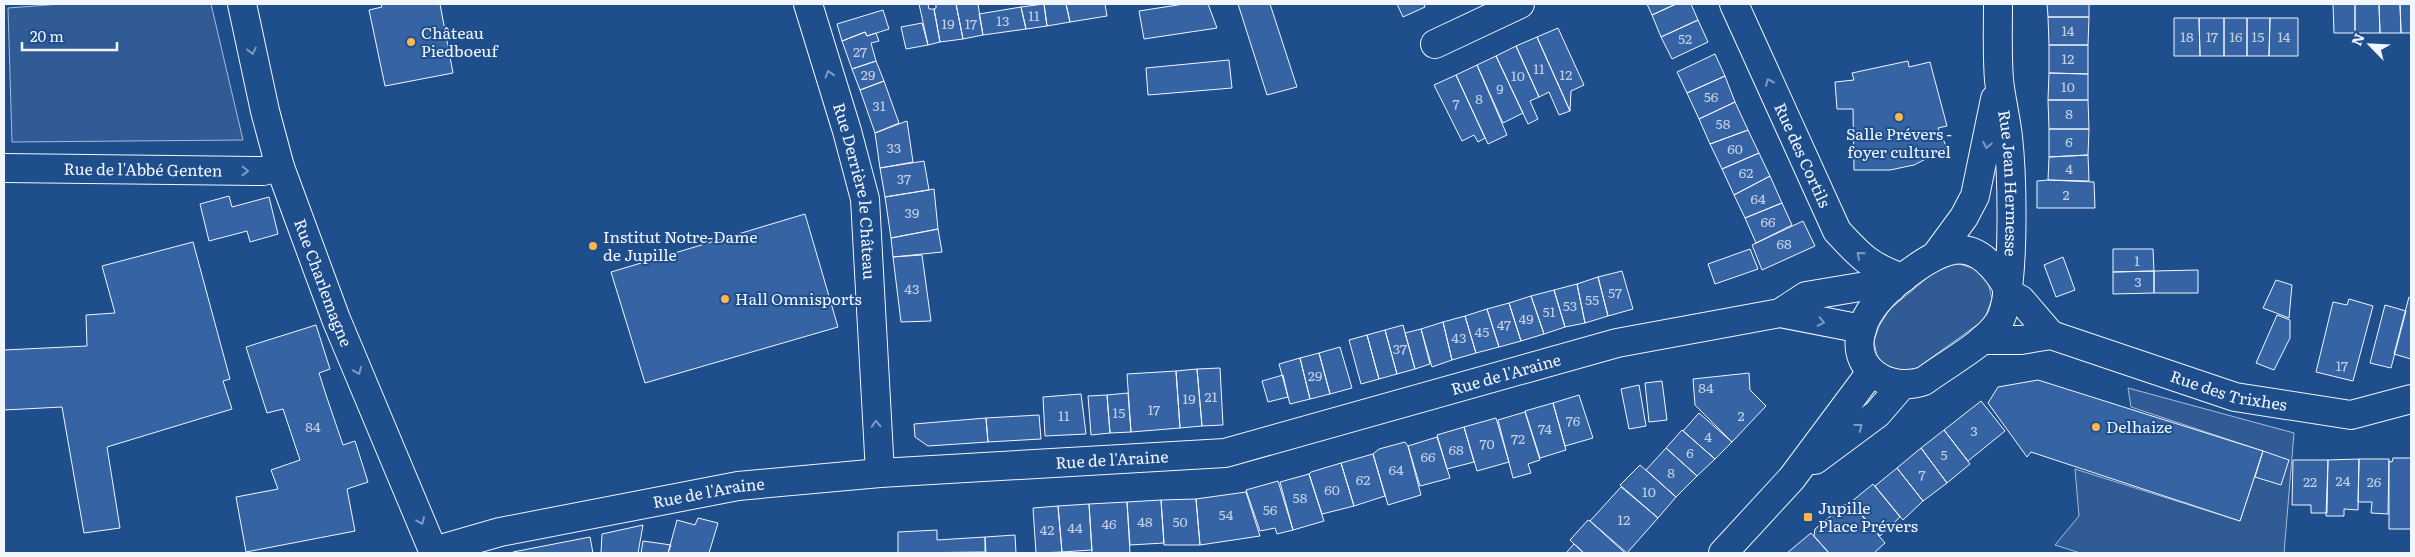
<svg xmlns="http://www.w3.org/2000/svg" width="2415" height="557" viewBox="0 0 2415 557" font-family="Literata,serif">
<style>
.parking{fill:#305b95;stroke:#a8bbd7}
.building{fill:#3563a3;stroke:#f2f6ff}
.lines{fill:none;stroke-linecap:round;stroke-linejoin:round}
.minor-casing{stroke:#f2f6ff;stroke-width:30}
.minor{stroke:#1f4e8c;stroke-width:28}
.oneway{stroke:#7e9ac0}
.poi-dot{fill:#ffb74d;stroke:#1f4e8c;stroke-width:2}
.labels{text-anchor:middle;stroke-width:4;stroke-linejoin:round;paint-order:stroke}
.number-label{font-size:14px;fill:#c3d1e8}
.poi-label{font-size:16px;fill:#f2f6ff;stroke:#1f4e8c;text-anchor:start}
.street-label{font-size:16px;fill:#f2f6ff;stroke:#1f4e8c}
</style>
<rect width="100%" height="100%" fill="#1f4e8c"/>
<!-- parking -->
<path class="parking" d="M 61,4 L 211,4 L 243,140 L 12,142 L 8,8 Z
M 1959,264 L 1976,269 L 1988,282 L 1992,299 L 1986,315 L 1981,322 L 1917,368 L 1902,371 L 1887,367 L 1877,356 L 1874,341 L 1879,326 L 1890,309 L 1933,273 L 1951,265 Z
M 2128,388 L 2294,433 L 2284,553 L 2080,553 L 2055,545 L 2079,516 L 2075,469 L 2240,521 L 2263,451 L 2131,407 Z"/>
<!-- building -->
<path class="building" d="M 381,4 L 440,4 L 453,73 L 385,86 L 369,10 L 382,7 Z
M 919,4 L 928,4 L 929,9 L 934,9 L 940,42 L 928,45 Z
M 936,4 L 956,4 L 963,39 L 940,42 L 934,9 L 936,8 Z
M 956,4 L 978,4 L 983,35 L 963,39 Z
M 1044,4 L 1047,26 L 1026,29 L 1021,7 Z
M 1044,4 L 1066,4 L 1070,22 L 1047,26 Z
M 1066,4 L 1105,4 L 1107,16 L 1070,22 Z
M 1184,4 L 1208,4 L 1217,28 L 1144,39 L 1139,11 Z
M 1238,4 L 1270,4 L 1297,87 L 1267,95 Z
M 1397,4 L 1424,4 L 1425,7 L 1403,17 Z
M 1647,4 L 1676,4 L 1652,15 Z
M 1676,4 L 1691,4 L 1698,20 L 1661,37 L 1652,15 Z
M 2047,4 L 2089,4 L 2089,17 L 2048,17 Z
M 2333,4 L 2355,4 L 2355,33 L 2334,33 Z
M 2355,4 L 2379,4 L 2380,33 L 2355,33 Z
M 2379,4 L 2400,4 L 2401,33 L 2380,33 Z
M 2400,4 L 2411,4 L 2411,33 L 2401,33 Z
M 1021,7 L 1026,29 L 983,35 L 979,14 Z
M 883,10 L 889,29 L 867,36 L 865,32 L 842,41 L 837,24 Z
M 2048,17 L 2089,17 L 2088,45 L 2049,45 Z
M 2174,18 L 2199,18 L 2200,56 L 2174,56 Z
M 2199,18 L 2224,18 L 2224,56 L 2200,56 Z
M 2224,18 L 2247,18 L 2247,56 L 2224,56 Z
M 2247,18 L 2270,18 L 2269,56 L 2247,56 Z
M 2270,18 L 2298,18 L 2298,56 L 2269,56 Z
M 1698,20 L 1708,42 L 1672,59 L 1661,37 Z
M 922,23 L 928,45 L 906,49 L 901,27 Z
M 1558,28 L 1584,85 L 1571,91 L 1570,111 L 1537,37 Z
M 865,32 L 867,36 L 876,33 L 879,41 L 871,43 L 876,61 L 852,69 L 842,41 Z
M 1537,37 L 1570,111 L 1559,115 L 1549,92 L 1539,97 L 1516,46 Z
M 2049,45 L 2088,45 L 2088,74 L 2049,73 Z
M 1516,46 L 1539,97 L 1530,101 L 1538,119 L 1528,124 L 1496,56 Z
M 1715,54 L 1725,76 L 1687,93 L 1677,72 Z
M 1496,56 L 1523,113 L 1503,123 L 1477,65 Z
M 1229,60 L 1232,88 L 1148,95 L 1146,68 Z
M 876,61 L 884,81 L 860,90 L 852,69 Z
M 1908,61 L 1909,67 L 1930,62 L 1947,126 L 1938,128 L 1947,148 L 1914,165 L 1890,170 L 1854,170 L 1853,109 L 1837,109 L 1835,82 L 1854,80 L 1852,73 Z
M 1477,65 L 1507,135 L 1488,144 L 1456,75 Z
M 2049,73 L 2088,74 L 2088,100 L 2048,100 Z
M 1456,75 L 1485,138 L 1478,142 L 1474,135 L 1462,141 L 1434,85 Z
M 1725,76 L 1735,102 L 1699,119 L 1687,93 Z
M 884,81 L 899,123 L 875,133 L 860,90 Z
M 2048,100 L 2088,100 L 2089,129 L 2049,129 Z
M 1735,102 L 1748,130 L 1710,144 L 1699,119 Z
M 907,121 L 913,162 L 880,168 L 875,133 Z
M 2049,129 L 2089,129 L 2088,155 L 2049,157 Z
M 1748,130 L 1759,153 L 1722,169 L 1710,144 Z
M 1759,153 L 1770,176 L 1734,195 L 1722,169 Z
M 2088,155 L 2089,181 L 2048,180 L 2049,157 Z
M 924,161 L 929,190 L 885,197 L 880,168 Z
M 1770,176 L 1782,203 L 1745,218 L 1734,195 Z
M 2048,180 L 2094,182 L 2095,208 L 2037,208 L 2037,181 Z
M 934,189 L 938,229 L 891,238 L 885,197 Z
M 229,196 L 232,207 L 269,197 L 278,234 L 250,242 L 247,231 L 209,241 L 200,204 Z
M 1782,203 L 1792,225 L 1756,243 L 1745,218 Z
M 805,214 L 838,327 L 645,383 L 611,272 Z
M 1803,221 L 1815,246 L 1762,270 L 1752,245 Z
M 938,229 L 942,252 L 893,257 L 891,238 Z
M 193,242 L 230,379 L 223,381 L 232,409 L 107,447 L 120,528 L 84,533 L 62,407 L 4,410 L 4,350 L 87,346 L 86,315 L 115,313 L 102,266 Z
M 1750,249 L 1758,269 L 1715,284 L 1708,264 Z
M 2113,249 L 2153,249 L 2154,271 L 2113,272 Z
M 922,255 L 931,321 L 901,322 L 893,257 Z
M 2063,257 L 2075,290 L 2056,297 L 2044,265 Z
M 2198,270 L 2198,293 L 2154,293 L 2154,271 Z
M 1622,271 L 1633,309 L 1608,316 L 1598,277 Z
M 2154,271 L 2154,293 L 2113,294 L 2113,272 Z
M 1598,277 L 1608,316 L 1585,323 L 1577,284 Z
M 2276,280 L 2292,285 L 2289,318 L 2263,308 Z
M 1577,284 L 1585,323 L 1565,327 L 1554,290 Z
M 1554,290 L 1565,327 L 1544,334 L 1531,296 Z
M 1531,296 L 1544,334 L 1521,341 L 1509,303 Z
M 2409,297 L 2411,298 L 2411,359 L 2394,354 Z
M 2349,299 L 2373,306 L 2353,381 L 2316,372 L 2333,302 L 2347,305 Z
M 1509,303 L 1521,341 L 1499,347 L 1487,309 Z
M 2385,305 L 2406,311 L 2391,368 L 2370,363 Z
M 1487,309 L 1499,347 L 1476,353 L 1465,316 Z
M 2277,315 L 2290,320 L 2290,338 L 2274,370 L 2256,363 Z
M 1465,316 L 1476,353 L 1452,360 L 1443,322 Z
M 1443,322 L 1452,360 L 1432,367 L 1421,329 Z
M 316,325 L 330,369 L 319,373 L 326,395 L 343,445 L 355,441 L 368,482 L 347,489 L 355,531 L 246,552 L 236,497 L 278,489 L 271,470 L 300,460 L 283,409 L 267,413 L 246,347 Z
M 1403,325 L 1415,369 L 1397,374 L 1385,330 Z
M 1421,329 L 1430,364 L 1415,369 L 1405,333 Z
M 1385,330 L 1397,374 L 1379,379 L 1367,335 Z
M 1367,335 L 1379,379 L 1361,384 L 1349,340 Z
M 1340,347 L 1352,388 L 1330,394 L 1319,353 Z
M 1319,353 L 1330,394 L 1310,399 L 1300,358 Z
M 1300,358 L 1310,399 L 1290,404 L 1279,364 Z
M 1220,368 L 1223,425 L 1202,426 L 1197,369 Z
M 1197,369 L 1202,426 L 1180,428 L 1176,371 Z
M 1176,371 L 1180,428 L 1131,432 L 1127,374 Z
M 1749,373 L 1750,390 L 1766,406 L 1732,442 L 1695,405 L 1693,379 Z
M 1283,375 L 1288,397 L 1268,402 L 1262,381 Z
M 2038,380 L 2263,451 L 2240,521 L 2031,452 L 2027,457 L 1988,403 L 1998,387 Z
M 1662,381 L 1667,420 L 1649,422 L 1645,383 Z
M 1639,385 L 1646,426 L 1629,429 L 1621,389 Z
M 1128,393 L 1131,432 L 1110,433 L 1107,395 Z
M 1081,394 L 1086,434 L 1045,436 L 1043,397 Z
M 1107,395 L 1110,433 L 1091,435 L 1088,396 Z
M 1579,395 L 1593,438 L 1565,446 L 1553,403 Z
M 1981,401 L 2005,431 L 1968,461 L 1944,430 Z
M 1553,403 L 1566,450 L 1540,458 L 1525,411 Z
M 1525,412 L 1540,460 L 1528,464 L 1531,473 L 1513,478 L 1498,420 Z
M 1699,413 L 1732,442 L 1715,459 L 1683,431 Z
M 1039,415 L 1041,439 L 988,442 L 986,418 Z
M 986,418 L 988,442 L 928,446 L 915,437 L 914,424 Z
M 1496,418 L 1509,462 L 1477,471 L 1464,427 Z
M 1464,427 L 1474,462 L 1447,469 L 1437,435 Z
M 1682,430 L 1715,459 L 1697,476 L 1666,448 Z
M 1944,430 L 1970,464 L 1947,483 L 1921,448 Z
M 1437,437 L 1450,478 L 1420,486 L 1408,446 Z
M 1405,442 L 1408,446 L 1421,495 L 1388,505 L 1373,454 L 1379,449 Z
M 1666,448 L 1697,476 L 1676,497 L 1646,470 Z
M 1921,448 L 1947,483 L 1923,501 L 1897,468 Z
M 2263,451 L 2289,460 L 2281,485 L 2255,477 Z
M 1373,454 L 1385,496 L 1354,506 L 1341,463 Z
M 2393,458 L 2411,458 L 2411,529 L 2389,529 L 2389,461 L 2392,462 Z
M 2359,459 L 2358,510 L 2344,509 L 2344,516 L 2326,516 L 2328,460 Z
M 2359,459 L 2389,459 L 2388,514 L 2371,513 L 2372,502 L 2358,502 Z
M 2293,460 L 2328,460 L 2327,513 L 2311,513 L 2311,505 L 2292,505 Z
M 1341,463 L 1354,506 L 1322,514 L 1309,474 L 1311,472 Z
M 1640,465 L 1676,497 L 1658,518 L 1620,485 Z
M 1897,468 L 1923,501 L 1903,520 L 1875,486 Z
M 1309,474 L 1324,521 L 1293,530 L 1280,482 Z
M 1278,481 L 1293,530 L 1277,534 L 1275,528 L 1260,531 L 1246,490 Z
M 1873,484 L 1900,517 L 1880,536 L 1851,502 Z
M 1621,487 L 1658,518 L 1627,553 L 1590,521 Z
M 1246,492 L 1260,536 L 1200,545 L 1196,499 Z
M 1196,499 L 1200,545 L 1164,545 L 1161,500 Z
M 1161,500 L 1164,543 L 1130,545 L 1127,502 Z
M 1127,502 L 1130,553 L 1092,553 L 1089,504 Z
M 1851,503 L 1885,543 L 1874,553 L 1829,553 L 1814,536 L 1815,529 L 1845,504 L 1848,506 Z
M 1089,504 L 1092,550 L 1062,552 L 1058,506 Z
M 1058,506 L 1062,552 L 1036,553 L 1033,508 Z
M 698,518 L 718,523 L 709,553 L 668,553 L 677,520 L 695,525 Z
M 1588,520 L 1590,521 L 1625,553 L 1584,553 L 1574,544 L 1570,540 Z
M 643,525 L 638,553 L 601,553 L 602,534 Z
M 937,530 L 937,540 L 985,537 L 985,552 L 898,553 L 898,532 Z
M 1811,533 L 1829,553 L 1787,553 Z
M 1015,535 L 1016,553 L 986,553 L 985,537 Z
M 590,537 L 593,553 L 513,553 L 513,552 Z
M 643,541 L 671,545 L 668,553 L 641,553 Z
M 1574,544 L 1584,553 L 1566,553 Z"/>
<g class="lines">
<!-- minor casing -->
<g class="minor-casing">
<g id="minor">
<path id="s1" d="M 242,4 L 265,111 L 280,167 L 336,319 L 434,553"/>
<path id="s2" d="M 808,4 L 847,131 L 865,199 L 880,473"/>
<path id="s3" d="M 1734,4 L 1837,231 C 1860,256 1870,267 1903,278"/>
<path id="s4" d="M 1998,4 C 1998,29 1997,55 1999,80 C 2001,99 2006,118 2008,137 C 2012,173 2016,294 1999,322 C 1984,345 1946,364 1924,381 C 1889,393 1849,369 1862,329 C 1868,307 1888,289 1905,276 C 1948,243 1976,235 2007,287"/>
<path d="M 1435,44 L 1520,4"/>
<path id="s5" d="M 4,168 L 263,171 L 280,167"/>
<path d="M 1936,255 L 1964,217 L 1975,196 L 1995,99"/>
<path d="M 2007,292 L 2021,300 L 2051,335"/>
<path d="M 1780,313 L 1862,329"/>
<path id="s6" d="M 1982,340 L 2021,340 L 2051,335 L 2235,397 L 2351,415 L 2411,399"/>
<path d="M 1815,460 L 1877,414 L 1902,385"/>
<path id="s7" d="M 434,551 L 500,532 L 738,486 L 880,473 L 1225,453 L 1617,343 L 1780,313 L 1806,296 L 1872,285 L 1891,288"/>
<path d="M 1723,553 L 1792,478 L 1871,372"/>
</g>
</g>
<!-- minor -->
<use href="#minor" class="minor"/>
</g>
<!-- one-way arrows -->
<defs><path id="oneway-chevron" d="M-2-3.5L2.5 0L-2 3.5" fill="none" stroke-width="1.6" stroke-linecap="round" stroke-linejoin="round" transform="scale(1.25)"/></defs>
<g class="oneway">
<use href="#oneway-chevron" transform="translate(252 51) rotate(78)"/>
<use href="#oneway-chevron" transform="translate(829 74) rotate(-107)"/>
<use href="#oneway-chevron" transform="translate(1769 82) rotate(-114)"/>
<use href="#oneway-chevron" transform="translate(1987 145) rotate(101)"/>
<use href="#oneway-chevron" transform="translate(245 171) rotate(1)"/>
<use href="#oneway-chevron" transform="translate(1860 255) rotate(-139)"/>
<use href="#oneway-chevron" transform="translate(1821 322) rotate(12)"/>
<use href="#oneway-chevron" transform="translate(358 371) rotate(67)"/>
<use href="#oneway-chevron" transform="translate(876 424) rotate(-93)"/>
<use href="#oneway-chevron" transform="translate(1859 427) rotate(-37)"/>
<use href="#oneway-chevron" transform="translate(421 521) rotate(67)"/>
</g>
<!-- markers -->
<g class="poi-dot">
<circle cx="411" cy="42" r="5"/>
<circle cx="1899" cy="117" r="5"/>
<circle cx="593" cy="246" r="5"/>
<circle cx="725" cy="299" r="5"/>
<circle cx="2096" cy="427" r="5"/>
<rect x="1803" y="512" width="10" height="10" rx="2.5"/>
</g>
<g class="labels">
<!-- number labels -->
<g class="number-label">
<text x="1034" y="21">11</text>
<text x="1003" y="26">13</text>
<text x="948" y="29">19</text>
<text x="971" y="29">17</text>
<text x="2068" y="36">14</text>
<text x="2187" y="42">18</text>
<text x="2212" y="42">17</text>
<text x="2236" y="42">16</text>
<text x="2258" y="42">15</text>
<text x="2284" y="42">14</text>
<text x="1685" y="44">52</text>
<text x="860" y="57">27</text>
<text x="2068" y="64">12</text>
<text x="1539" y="74">11</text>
<text x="868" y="80">29</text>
<text x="1566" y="80">12</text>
<text x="1518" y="81">10</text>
<text x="2068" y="92">10</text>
<text x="1500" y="94">9</text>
<text x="1711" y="102">56</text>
<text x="1479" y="104">8</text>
<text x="1456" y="109">7</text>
<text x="879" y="111">31</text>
<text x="2069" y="119">8</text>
<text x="1723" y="129">58</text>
<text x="2069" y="147">6</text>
<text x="894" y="153">33</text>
<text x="1735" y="154">60</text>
<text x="2069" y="174">4</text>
<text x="1746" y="178">62</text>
<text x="904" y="184">37</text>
<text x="2066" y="200">2</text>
<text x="1758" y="204">64</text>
<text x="912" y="218">39</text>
<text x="1768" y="227">66</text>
<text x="1784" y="249">68</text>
<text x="2137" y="266">1</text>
<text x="2138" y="287">3</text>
<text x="912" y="294">43</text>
<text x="1615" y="298">57</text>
<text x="1592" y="305">55</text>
<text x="1570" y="311">53</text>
<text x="1549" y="317">51</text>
<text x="1526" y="324">49</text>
<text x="1504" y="330">47</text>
<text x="1482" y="337">45</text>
<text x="1459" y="343">43</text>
<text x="1400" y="354">37</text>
<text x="2342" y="371">17</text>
<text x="1315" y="381">29</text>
<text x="1706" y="393">84</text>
<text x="1211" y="402">21</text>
<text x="1189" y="404">19</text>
<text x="1154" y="415">17</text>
<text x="1119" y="418">15</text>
<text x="1064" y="421">11</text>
<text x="1741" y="421">2</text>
<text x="1573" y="426">76</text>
<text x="313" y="432">84</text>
<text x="1545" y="434">74</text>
<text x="1974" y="436">3</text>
<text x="1708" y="442">4</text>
<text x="1518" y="444">72</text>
<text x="1487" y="449">70</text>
<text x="1456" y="455">68</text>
<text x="1690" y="458">6</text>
<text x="1944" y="460">5</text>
<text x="1428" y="462">66</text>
<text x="1396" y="475">64</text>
<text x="1671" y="478">8</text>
<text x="1922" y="480">7</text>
<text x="1363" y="485">62</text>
<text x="2343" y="486">24</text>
<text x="2310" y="487">22</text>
<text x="2374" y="487">26</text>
<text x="1332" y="495">60</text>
<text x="1649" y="497">10</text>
<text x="1300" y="503">58</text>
<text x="1270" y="515">56</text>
<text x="1226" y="520">54</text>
<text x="1624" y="525">12</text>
<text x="1145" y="527">48</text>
<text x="1180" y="527">50</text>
<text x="1109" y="529">46</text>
<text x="1075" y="533">44</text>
<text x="1047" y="535">42</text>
</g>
<!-- poi labels -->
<g class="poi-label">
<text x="421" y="39">Château<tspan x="421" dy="18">Piedboeuf</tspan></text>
<text x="1899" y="140" text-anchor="middle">Salle Prévers -<tspan x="1899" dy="18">foyer culturel</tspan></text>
<text x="603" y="243">Institut Notre-Dame<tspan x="603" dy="18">de Jupille</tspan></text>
<text x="735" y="305">Hall Omnisports</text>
<text x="2106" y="433">Delhaize</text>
<text x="1818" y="514">Jupille<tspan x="1818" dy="18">Place Prévers</tspan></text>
</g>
<!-- street labels -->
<g class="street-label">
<text dy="6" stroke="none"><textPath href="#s3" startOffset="166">Rue des Cortils</textPath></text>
<text dy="6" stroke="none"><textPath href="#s5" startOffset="139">Rue de l'Abbé Genten</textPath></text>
<text dy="6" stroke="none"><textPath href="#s4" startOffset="180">Rue Jean Hermesse</textPath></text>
<text dy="6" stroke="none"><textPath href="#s2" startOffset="194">Rue Derrière le Château</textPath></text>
<text dy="6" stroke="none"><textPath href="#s1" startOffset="291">Rue Charlemagne</textPath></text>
<text dy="6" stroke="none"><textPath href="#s7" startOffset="1091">Rue de l'Araine</textPath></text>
<text dy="6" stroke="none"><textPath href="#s6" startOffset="256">Rue des Trixhes</textPath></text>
<text dy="6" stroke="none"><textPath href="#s7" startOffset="686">Rue de l'Araine</textPath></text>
<text dy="6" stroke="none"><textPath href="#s7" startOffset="281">Rue de l'Araine</textPath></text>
</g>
</g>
<!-- border -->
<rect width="2415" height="557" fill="none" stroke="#f2f6ff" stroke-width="10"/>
<!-- north arrow -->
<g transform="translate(2370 45) rotate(294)" stroke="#1f4e8c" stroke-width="4" paint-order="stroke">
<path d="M0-4L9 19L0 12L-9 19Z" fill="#f2f6ff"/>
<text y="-8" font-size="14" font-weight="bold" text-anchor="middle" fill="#f2f6ff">N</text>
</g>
<!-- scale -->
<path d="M22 42v8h95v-8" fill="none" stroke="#f2f6ff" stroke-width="2.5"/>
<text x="30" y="42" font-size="15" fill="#f2f6ff" stroke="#1f4e8c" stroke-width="4" paint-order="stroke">20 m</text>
</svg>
